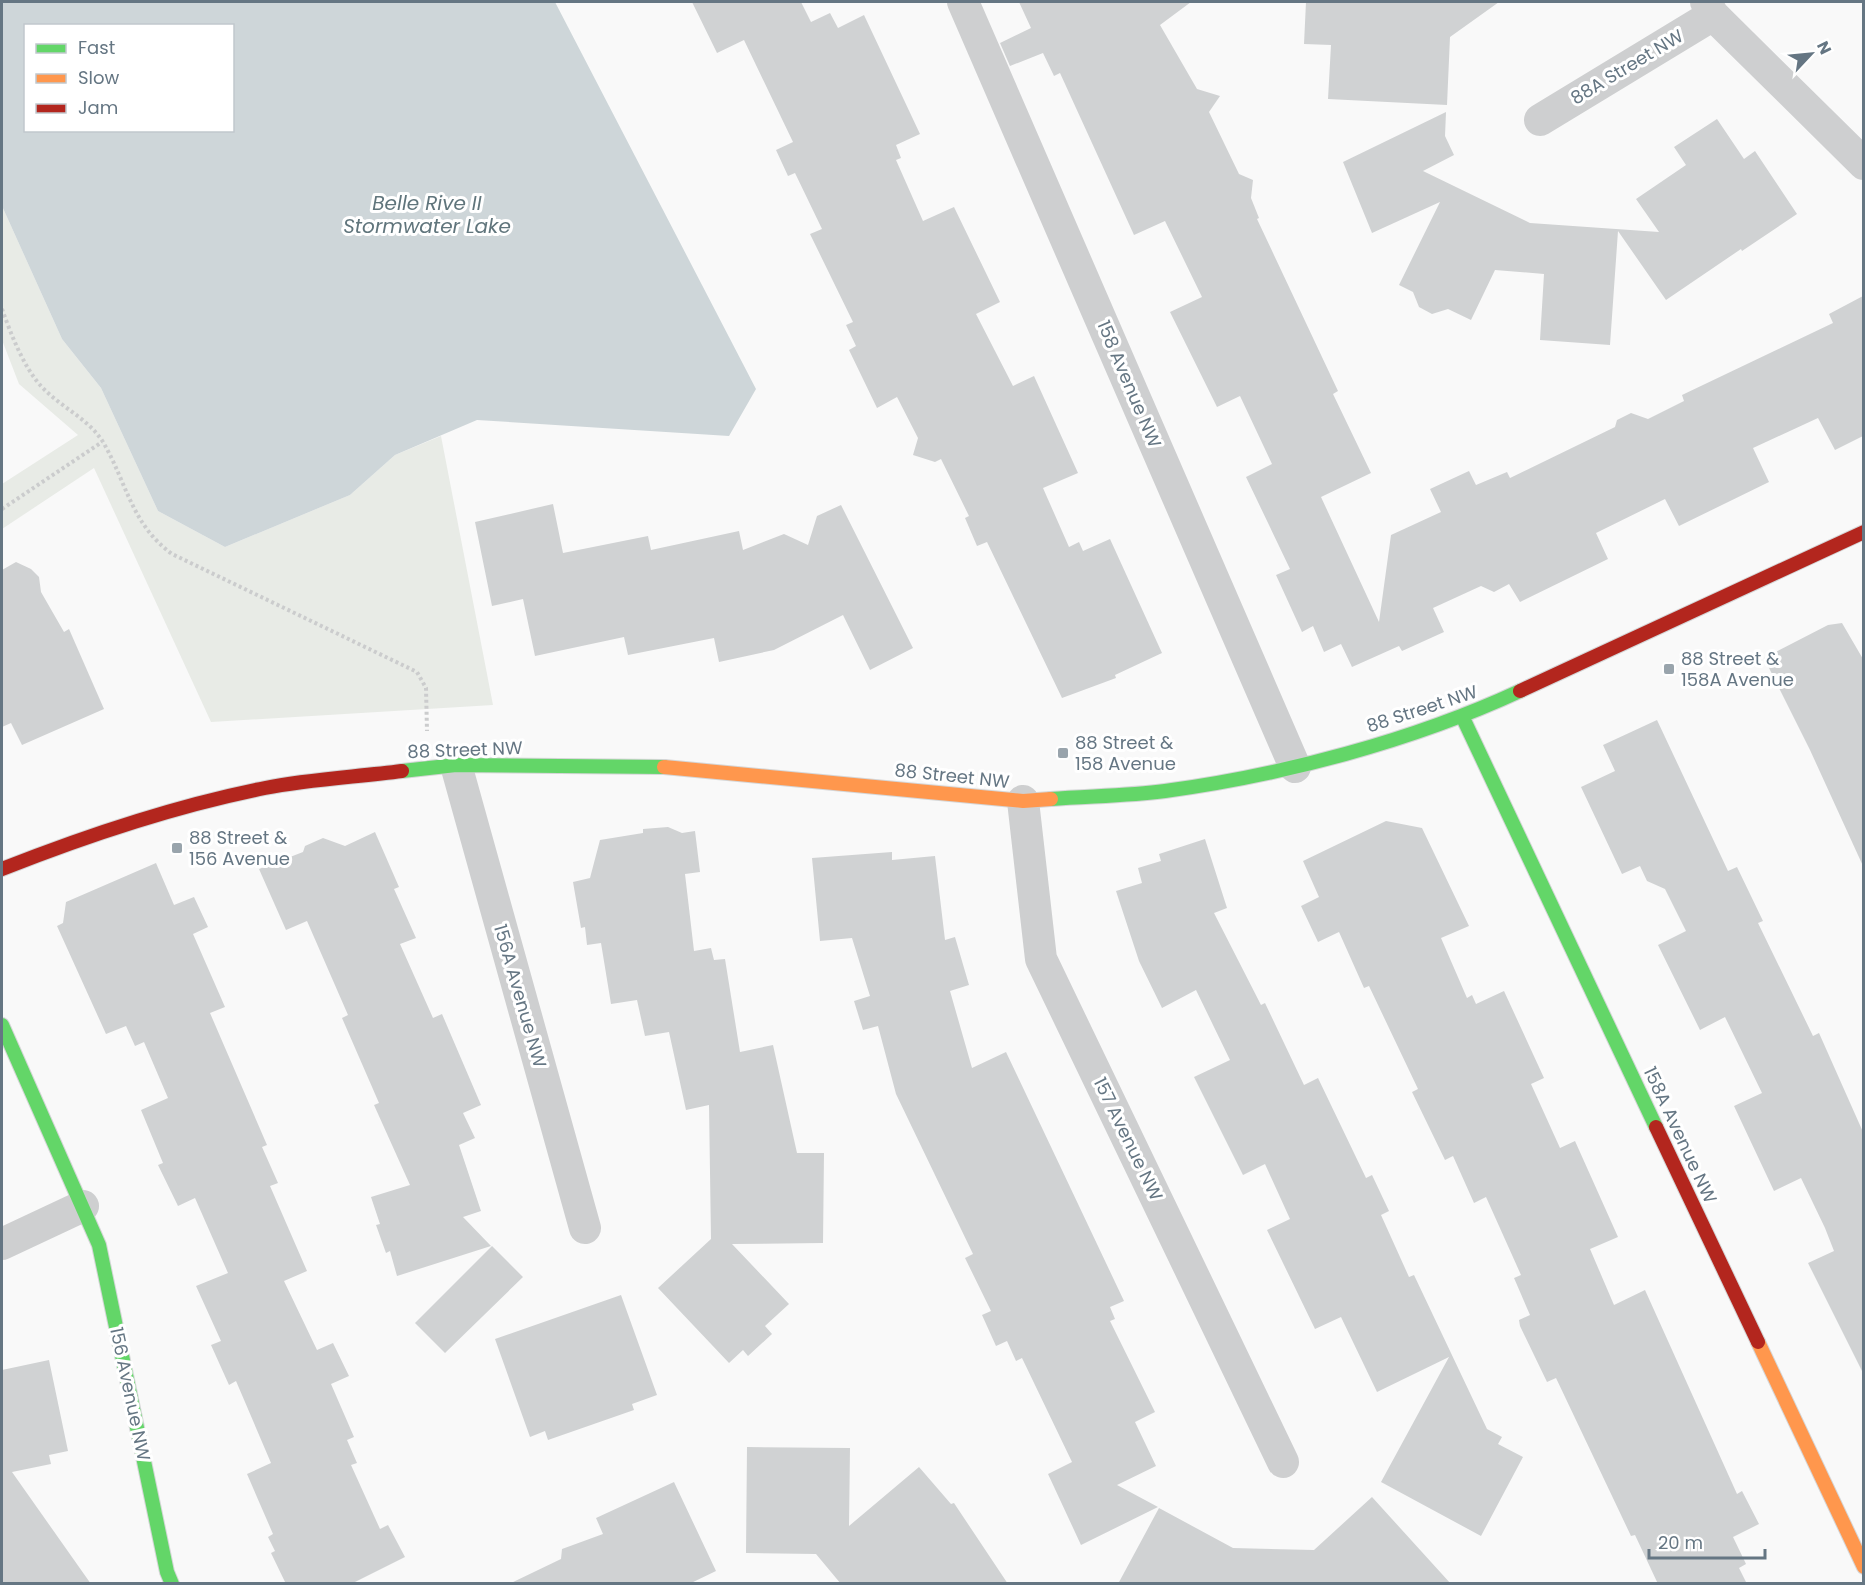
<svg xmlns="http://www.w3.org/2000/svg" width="1865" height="1585" viewBox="0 0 1865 1585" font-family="Poppins,sans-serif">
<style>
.green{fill:#e8ebe6}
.water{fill:#ced6d9;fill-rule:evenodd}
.building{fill:#d0d2d3}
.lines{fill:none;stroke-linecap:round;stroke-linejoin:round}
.fast-casing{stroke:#d5d6d7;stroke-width:16}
.slow-casing{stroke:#d5d6d7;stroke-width:16}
.jam-casing{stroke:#d5d6d7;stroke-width:16}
.path{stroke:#cbcccd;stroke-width:4;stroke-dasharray:3 3;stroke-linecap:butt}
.street{stroke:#cecfd0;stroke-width:32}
.fast{stroke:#63d668;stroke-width:14}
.slow{stroke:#ff974d;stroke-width:14}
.jam{stroke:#b3261e;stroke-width:14}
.poi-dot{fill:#99a4ac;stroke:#fff;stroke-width:2}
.labels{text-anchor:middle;stroke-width:6;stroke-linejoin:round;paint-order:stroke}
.street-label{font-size:18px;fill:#657683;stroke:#fff}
.poi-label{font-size:18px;fill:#657683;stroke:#fff;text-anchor:start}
.water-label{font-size:20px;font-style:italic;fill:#60757c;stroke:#fff}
</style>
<rect width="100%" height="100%" fill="#f9f9f9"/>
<!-- green -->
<path class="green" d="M 2,206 L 62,339 L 101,388 L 158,511 L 225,547 L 350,495 L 395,455 L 441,436 L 493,705 L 211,722 L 94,468 L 2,529 L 2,484 L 78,435 L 19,384 L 2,340 Z"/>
<!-- water -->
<path class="water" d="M 2,2 L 555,2 L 756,389 L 729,436 L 477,420 L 395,455 L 350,495 L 225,547 L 158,511 L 101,388 L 62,339 L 2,206 ZM 26,26 L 232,26 L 232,130 L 26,130 Z"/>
<!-- building -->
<path class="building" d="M 692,2 L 801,2 L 811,22 L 830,13 L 838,28 L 864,15 L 920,134 L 896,145 L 901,158 L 896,160 L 923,221 L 954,207 L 1000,302 L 976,314 L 1013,386 L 1034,376 L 1078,473 L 1043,488 L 1069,547 L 1079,542 L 1083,551 L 1110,539 L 1162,653 L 1115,675 L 1116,678 L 1062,698 L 987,542 L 977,546 L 965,518 L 969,516 L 941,459 L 935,462 L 913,455 L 918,438 L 897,397 L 877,408 L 849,350 L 856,346 L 846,325 L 853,322 L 810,234 L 822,229 L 795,173 L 788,176 L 776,150 L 793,142 L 744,40 L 717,53 Z
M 1019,2 L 1191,2 L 1160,25 L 1197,89 L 1220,96 L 1209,112 L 1239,174 L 1253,180 L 1251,198 L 1259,218 L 1257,219 L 1338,391 L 1333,394 L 1371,473 L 1321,497 L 1379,622 L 1391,535 L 1441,512 L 1430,489 L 1469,471 L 1476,485 L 1507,472 L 1510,478 L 1615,427 L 1617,420 L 1631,413 L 1648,419 L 1684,401 L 1682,395 L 1833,323 L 1829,314 L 1863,296 L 1863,436 L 1835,450 L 1818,418 L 1753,448 L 1769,482 L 1679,526 L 1665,499 L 1596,533 L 1608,559 L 1520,602 L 1509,584 L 1494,592 L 1481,586 L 1433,608 L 1444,632 L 1402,651 L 1399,646 L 1352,667 L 1341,644 L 1324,652 L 1313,626 L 1302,632 L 1276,575 L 1290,569 L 1246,477 L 1272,464 L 1240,396 L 1217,407 L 1170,312 L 1202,297 L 1165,221 L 1134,235 L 1060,73 L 1054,76 L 1043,53 L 1010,66 L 1000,43 L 1031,28 Z
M 1306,2 L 1499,2 L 1450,37 L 1447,105 L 1328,99 L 1331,45 L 1304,44 Z
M 1446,112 L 1445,136 L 1454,155 L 1423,171 L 1530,223 L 1659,232 L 1636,199 L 1686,165 L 1674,147 L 1717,119 L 1744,159 L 1755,151 L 1797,214 L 1742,251 L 1741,249 L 1666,300 L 1618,231 L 1610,345 L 1540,340 L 1544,274 L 1495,270 L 1471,320 L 1448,309 L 1432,314 L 1419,307 L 1413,292 L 1399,285 L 1440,202 L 1372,233 L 1343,162 Z
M 553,504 L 563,553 L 648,536 L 651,550 L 739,531 L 743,550 L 784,534 L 808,545 L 817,516 L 841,505 L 913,648 L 870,670 L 843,615 L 774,650 L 719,662 L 714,638 L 628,655 L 624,637 L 535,656 L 523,599 L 492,606 L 475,522 Z
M 16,562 L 31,569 L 39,577 L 41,592 L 64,632 L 69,629 L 104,709 L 22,745 L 11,723 L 2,727 L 2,570 Z
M 1842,623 L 1863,659 L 1863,866 L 1810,750 L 1764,658 L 1828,625 Z
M 1657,720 L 1728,871 L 1737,867 L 1763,921 L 1758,923 L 1813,1036 L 1819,1033 L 1863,1132 L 1863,1373 L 1808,1263 L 1834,1251 L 1825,1228 L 1801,1178 L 1774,1191 L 1734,1106 L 1762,1093 L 1725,1017 L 1700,1030 L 1658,945 L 1686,931 L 1665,889 L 1647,881 L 1640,866 L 1622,874 L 1581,787 L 1615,771 L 1603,745 Z
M 1386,821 L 1422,828 L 1469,926 L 1441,938 L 1467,998 L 1472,995 L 1476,1004 L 1504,991 L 1544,1078 L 1531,1084 L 1560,1148 L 1575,1141 L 1618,1237 L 1590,1249 L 1614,1305 L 1645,1290 L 1737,1494 L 1742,1491 L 1759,1524 L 1733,1537 L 1746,1564 L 1739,1568 L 1747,1584 L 1658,1584 L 1635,1535 L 1631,1536 L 1556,1378 L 1547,1382 L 1520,1326 L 1519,1320 L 1530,1315 L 1514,1278 L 1521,1275 L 1486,1197 L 1474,1203 L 1453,1156 L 1445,1160 L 1412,1092 L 1418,1089 L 1369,986 L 1364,988 L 1339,932 L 1318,942 L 1301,906 L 1319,897 L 1303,861 Z
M 668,827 L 682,833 L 695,831 L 700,872 L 685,874 L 694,951 L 711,948 L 714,960 L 725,959 L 740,1052 L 773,1045 L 797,1153 L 824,1153 L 823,1243 L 732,1244 L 789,1304 L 765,1326 L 772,1334 L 748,1356 L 743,1350 L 729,1363 L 658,1288 L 711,1239 L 709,1105 L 686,1110 L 669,1032 L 645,1036 L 637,1000 L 611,1004 L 601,943 L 587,945 L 585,927 L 581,928 L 573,882 L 590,878 L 600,840 L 643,833 L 643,829 Z
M 375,832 L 399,887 L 394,889 L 416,938 L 400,944 L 433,1018 L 442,1014 L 481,1105 L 463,1113 L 475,1138 L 459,1145 L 481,1211 L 463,1217 L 491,1246 L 397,1276 L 390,1251 L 386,1253 L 376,1225 L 380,1224 L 371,1197 L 410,1185 L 374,1105 L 379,1103 L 342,1018 L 348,1015 L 307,921 L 286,930 L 259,869 L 303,852 L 305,846 L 323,838 L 345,846 Z
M 1205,839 L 1227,908 L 1214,913 L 1261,1005 L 1265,1003 L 1304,1085 L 1318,1078 L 1366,1178 L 1372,1175 L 1389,1211 L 1381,1215 L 1409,1277 L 1414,1275 L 1487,1429 L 1502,1437 L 1498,1444 L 1523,1457 L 1481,1536 L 1381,1482 L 1449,1357 L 1377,1392 L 1341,1317 L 1315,1329 L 1267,1230 L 1290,1219 L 1265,1164 L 1243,1175 L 1194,1077 L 1230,1060 L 1196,990 L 1162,1008 L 1139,961 L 1116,891 L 1142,883 L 1138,868 L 1161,861 L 1159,854 Z
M 892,852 L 892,860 L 935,856 L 945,940 L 955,937 L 969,985 L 950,991 L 972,1068 L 1006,1052 L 1124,1301 L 1110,1307 L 1115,1319 L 1110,1321 L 1155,1412 L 1135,1422 L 1156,1466 L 1117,1485 L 1158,1507 L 1081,1545 L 1048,1474 L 1072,1462 L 1022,1358 L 1016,1361 L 1007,1341 L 996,1346 L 982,1315 L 991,1311 L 965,1258 L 973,1254 L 896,1094 L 878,1026 L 863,1030 L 854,1001 L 870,996 L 852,938 L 820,941 L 812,858 Z
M 156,863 L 174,905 L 194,897 L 208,927 L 193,934 L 225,1007 L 210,1013 L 267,1145 L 262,1147 L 278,1183 L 270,1186 L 307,1271 L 284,1281 L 317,1350 L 333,1343 L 349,1376 L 331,1384 L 354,1437 L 347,1440 L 357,1463 L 351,1465 L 380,1529 L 388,1525 L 405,1557 L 351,1584 L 286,1584 L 271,1553 L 275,1551 L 268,1537 L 273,1534 L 247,1474 L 271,1463 L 236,1381 L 229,1385 L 211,1345 L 221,1341 L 196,1286 L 228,1273 L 195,1198 L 178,1206 L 158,1165 L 163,1163 L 141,1110 L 168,1098 L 144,1042 L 135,1046 L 126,1026 L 106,1034 L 57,926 L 63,923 L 66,902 Z
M 492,1246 L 523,1277 L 445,1353 L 415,1323 Z
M 621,1295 L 657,1395 L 632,1404 L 634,1410 L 548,1440 L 545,1431 L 530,1437 L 495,1339 Z
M 49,1360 L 68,1451 L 49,1455 L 51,1464 L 12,1472 L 91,1584 L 2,1584 L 2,1370 Z
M 747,1447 L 850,1448 L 849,1526 L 919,1467 L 951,1504 L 954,1503 L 1008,1584 L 841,1584 L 816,1554 L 746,1553 Z
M 674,1482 L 716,1571 L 689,1584 L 509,1584 L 561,1559 L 562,1549 L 603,1534 L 596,1518 Z
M 1372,1497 L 1451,1584 L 1118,1584 L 1159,1508 L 1233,1548 L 1314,1550 Z"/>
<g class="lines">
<!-- fast casing -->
<g class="fast-casing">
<path id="fast" d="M 1463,718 L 1656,1127
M 402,771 L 456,765 L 664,767
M 1051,799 C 1088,796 1127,796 1165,791 C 1283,775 1412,741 1520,691
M 2,1025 L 99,1245 L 167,1572 L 172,1584"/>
</g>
<!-- slow casing -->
<g class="slow-casing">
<path id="slow" d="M 664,767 L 1023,801 L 1051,799
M 1758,1342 L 1864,1567"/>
</g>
<!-- jam casing -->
<g class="jam-casing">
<path id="jam" d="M 1520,691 L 1864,532
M 2,869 C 88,835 174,806 265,788 C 309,779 356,777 402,771
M 1656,1127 L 1758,1342"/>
</g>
<!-- path -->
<path class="path" d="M 2,309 C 11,334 23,366 41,386 C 60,407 88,418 103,442 C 127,483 131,524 172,554 L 417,672 L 426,688 L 427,731
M 2,509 L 102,442"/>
<!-- street -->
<path class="street" d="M 963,2 L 1295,767
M 1706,2 L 1713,15 L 1864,164
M 1540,120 L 1713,15
M 456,765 L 585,1228
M 1023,801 L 1041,959 L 1283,1462
M 2,1244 L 83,1206"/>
<!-- fast -->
<use href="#fast" class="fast"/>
<!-- slow -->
<use href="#slow" class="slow"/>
<!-- jam -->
<use href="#jam" class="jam"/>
</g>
<!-- markers -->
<g class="poi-dot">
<rect x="1663" y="663" width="12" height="12" rx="3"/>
<rect x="1057" y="747" width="12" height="12" rx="3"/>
<rect x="171" y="842" width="12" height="12" rx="3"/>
</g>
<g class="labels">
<!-- street labels -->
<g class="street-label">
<text transform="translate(1627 67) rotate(-31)" y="6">88A Street NW</text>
<text transform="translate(1129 384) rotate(67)" y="6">158 Avenue NW</text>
<text transform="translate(1422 709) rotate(-18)" y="6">88 Street NW</text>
<text transform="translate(465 750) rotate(-2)" y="6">88 Street NW</text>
<text transform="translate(952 776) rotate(6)" y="6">88 Street NW</text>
<text transform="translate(520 996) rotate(74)" y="6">156A Avenue NW</text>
<text transform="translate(1680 1135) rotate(65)" y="6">158A Avenue NW</text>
<text transform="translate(1128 1139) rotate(64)" y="6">157 Avenue NW</text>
<text transform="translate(130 1394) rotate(78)" y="6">156 Avenue NW</text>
</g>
<!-- poi labels -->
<g class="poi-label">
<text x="1681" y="665">88 Street &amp;<tspan x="1681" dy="21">158A Avenue</tspan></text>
<text x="1075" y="749">88 Street &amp;<tspan x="1075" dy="21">158 Avenue</tspan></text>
<text x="189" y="844">88 Street &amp;<tspan x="189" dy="21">156 Avenue</tspan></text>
</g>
<!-- water labels -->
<g class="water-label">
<text x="427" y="210">Belle Rive II<tspan x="427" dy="23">Stormwater Lake</tspan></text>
</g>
</g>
<!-- border -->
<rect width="1865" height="1585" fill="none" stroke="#657683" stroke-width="6"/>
<!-- legend -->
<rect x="24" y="24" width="210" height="108" fill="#ffffff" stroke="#c1c8cd" stroke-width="1.5"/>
<rect x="36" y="44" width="30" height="9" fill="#63d668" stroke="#c1c8cd" stroke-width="1.5"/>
<text x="78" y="54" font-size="18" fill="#657683">Fast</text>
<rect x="36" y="74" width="30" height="9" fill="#ff974d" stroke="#c1c8cd" stroke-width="1.5"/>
<text x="78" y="84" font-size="18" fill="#657683">Slow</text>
<rect x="36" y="104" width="30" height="9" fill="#b3261e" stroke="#c1c8cd" stroke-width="1.5"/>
<text x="78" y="114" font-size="18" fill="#657683">Jam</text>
<!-- north arrow -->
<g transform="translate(1811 54) rotate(64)" stroke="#ffffff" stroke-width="4.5" paint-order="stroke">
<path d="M0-4.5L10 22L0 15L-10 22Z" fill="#657683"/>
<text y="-9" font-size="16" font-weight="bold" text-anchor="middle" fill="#657683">N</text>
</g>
<!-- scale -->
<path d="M1649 1549v9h116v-9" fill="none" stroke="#657683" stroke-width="3"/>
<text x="1658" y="1549" font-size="18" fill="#657683" stroke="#ffffff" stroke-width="4.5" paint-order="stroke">20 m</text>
</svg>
